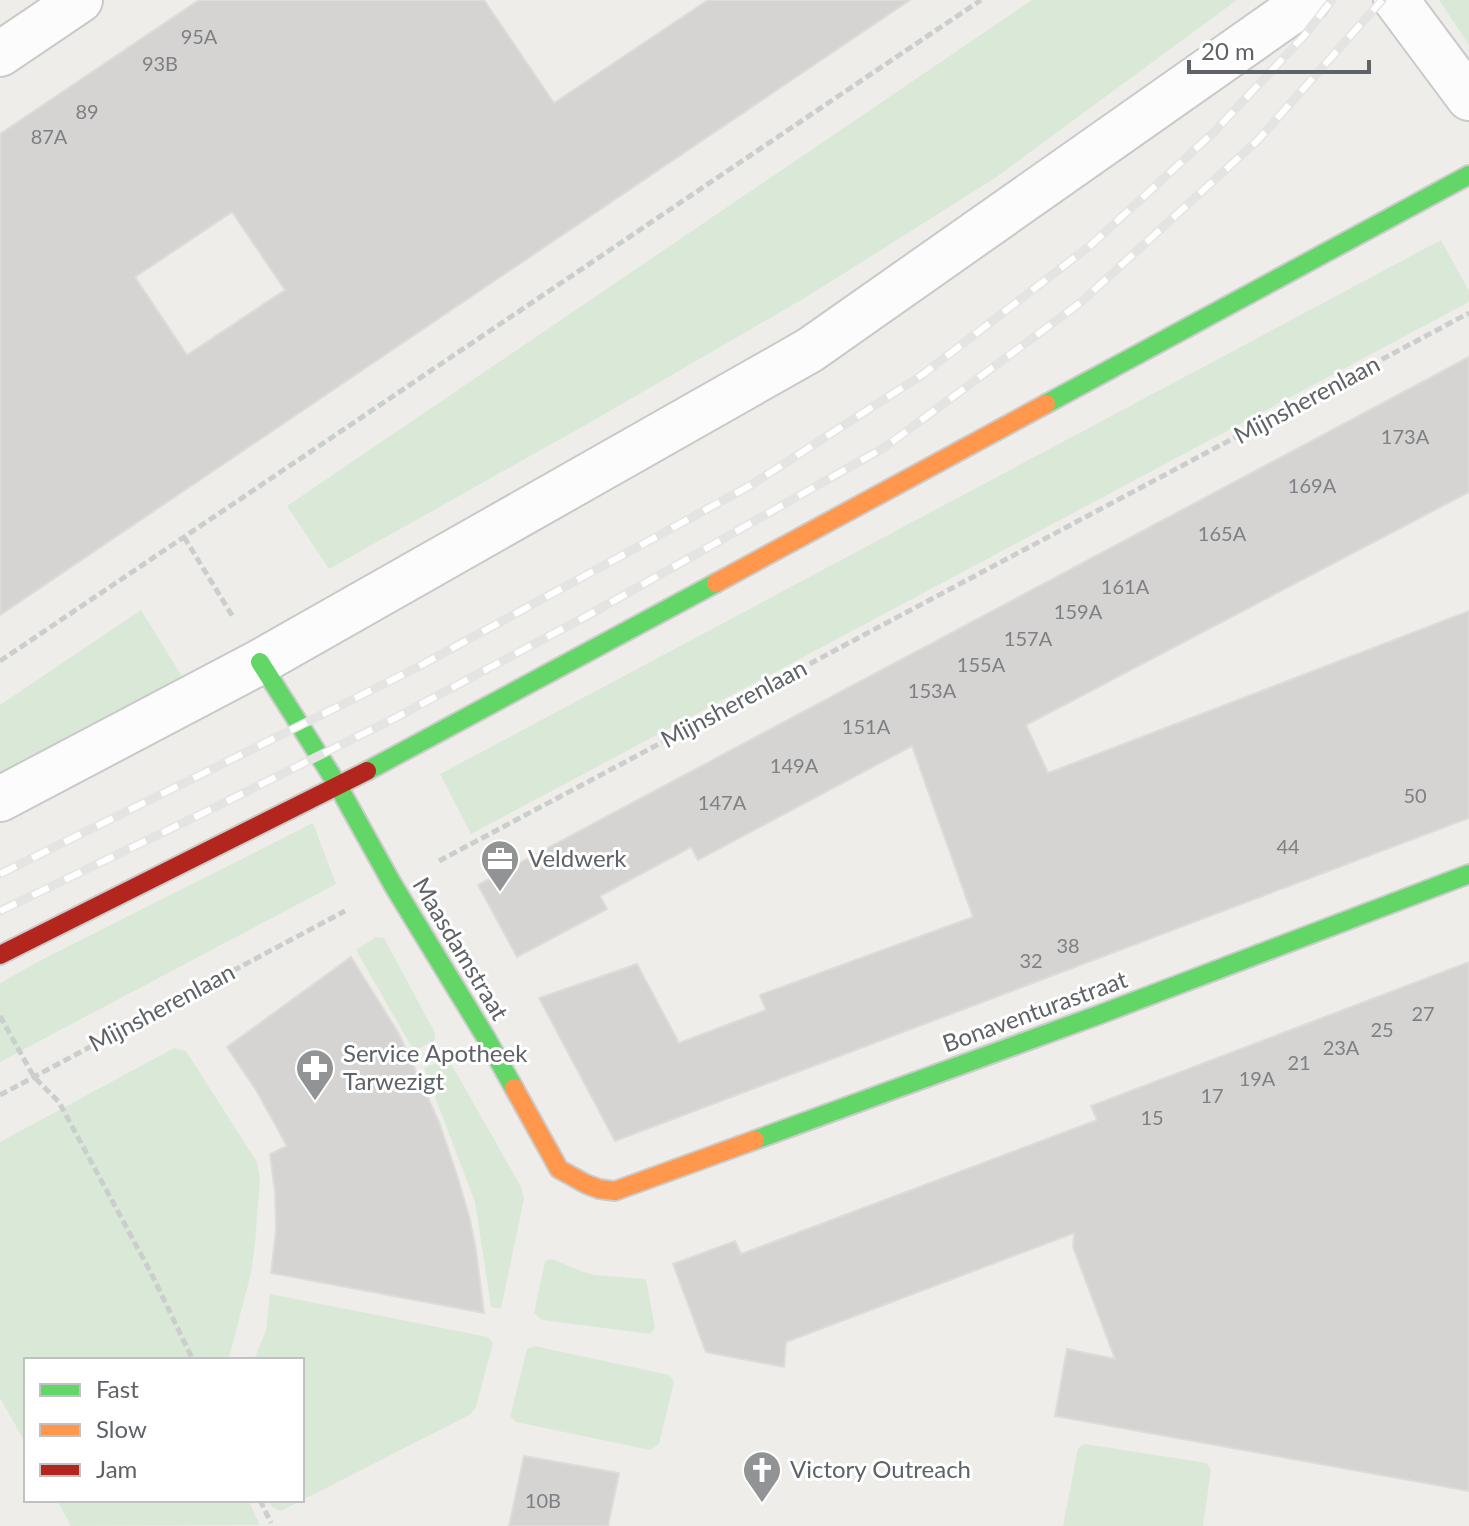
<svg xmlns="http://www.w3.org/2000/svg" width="1469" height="1526" viewBox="0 0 1469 1526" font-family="Lato,sans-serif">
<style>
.green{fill:#dae9d7}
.building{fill:#d5d4d3;stroke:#dedcd9;stroke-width:2;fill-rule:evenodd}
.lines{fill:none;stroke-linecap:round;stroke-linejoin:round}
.street-casing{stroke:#c9c9c9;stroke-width:48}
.fast-casing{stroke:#cbcbcb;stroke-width:22}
.slow-casing{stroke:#cbcbcb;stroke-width:22}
.jam-casing{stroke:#cbcbcb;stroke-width:22}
.path{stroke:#cacecc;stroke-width:5;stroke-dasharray:8 4;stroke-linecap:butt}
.street{stroke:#fcfcfc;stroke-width:44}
.fast{stroke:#63d668;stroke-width:18}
.slow{stroke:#ff974d;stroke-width:18}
.jam{stroke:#b3261e;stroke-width:18}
.rail-casing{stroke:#e4e4e3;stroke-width:9}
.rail{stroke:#fff;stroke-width:6;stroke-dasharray:18;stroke-linecap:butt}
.labels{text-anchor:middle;stroke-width:6;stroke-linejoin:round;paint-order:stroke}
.number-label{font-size:20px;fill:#7e8083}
.street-label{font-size:24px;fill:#5f6367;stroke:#fff}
.poi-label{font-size:24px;fill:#5f6367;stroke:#fff;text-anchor:start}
</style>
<rect width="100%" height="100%" fill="#eeedea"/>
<!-- green -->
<path class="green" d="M 1032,0 L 1237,0 L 995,178 L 808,296 L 589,423 L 329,569 L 287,506 Z
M 1439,0 L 1469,0 L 1469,45 Z
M 1441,240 L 1469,291 L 1469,302 L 471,834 L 440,774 Z
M 141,610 L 183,678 L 0,785 L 0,705 Z
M 313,823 L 336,884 L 0,1062 L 0,983 L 45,958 Z
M 376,937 L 384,938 L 435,1033 L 434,1041 L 414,1051 L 356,950 Z
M 174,1048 L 186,1051 L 257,1162 L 260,1179 L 255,1243 L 251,1273 L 230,1354 L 227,1360 L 26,1360 L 26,1444 L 0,1398 L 0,1142 Z
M 448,1058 L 521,1187 L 524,1199 L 501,1309 L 491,1307 L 475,1202 L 424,1068 Z
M 552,1259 L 581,1271 L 595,1275 L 646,1279 L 655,1328 L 650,1334 L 542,1320 L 534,1313 L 545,1261 Z
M 270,1294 L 488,1337 L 493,1343 L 476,1407 L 471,1414 L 281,1511 L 272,1507 L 269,1500 L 302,1500 L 302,1360 L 254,1360 L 266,1330 Z
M 535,1346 L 669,1375 L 674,1382 L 659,1444 L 650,1450 L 516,1422 L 510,1416 L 527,1349 Z
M 1085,1444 L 1207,1463 L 1211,1470 L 1203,1526 L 1063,1526 L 1078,1448 Z
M 57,1500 L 248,1500 L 260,1525 L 71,1526 Z"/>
<!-- building -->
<path class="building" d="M 199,0 L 484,0 L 554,103 L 708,0 L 910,0 L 0,615 L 0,134 ZM 232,212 L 285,290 L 187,355 L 135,277 Z
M 1469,357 L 1469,492 L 1026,725 L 1048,773 L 1469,611 L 1469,818 L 615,1141 L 539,998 L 637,964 L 679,1043 L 766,1010 L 760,995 L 973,917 L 912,746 L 698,860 L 691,847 L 600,896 L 607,909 L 517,957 L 478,885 Z
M 351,957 L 399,1034 L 439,1122 L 457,1175 L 470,1220 L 476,1250 L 484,1313 L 271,1273 L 276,1230 L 275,1192 L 270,1154 L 287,1146 L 256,1090 L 227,1047 Z
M 1469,962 L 1469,1491 L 1055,1416 L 1067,1349 L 1115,1359 L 1073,1247 L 1074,1233 L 786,1342 L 784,1367 L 706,1352 L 673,1264 L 735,1241 L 741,1254 L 1097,1120 L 1091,1106 Z
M 524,1456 L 619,1473 L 608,1526 L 509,1526 Z"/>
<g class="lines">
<!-- street casing -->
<g class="street-casing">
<path id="street" d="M 1396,0 L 1469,98
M 0,54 L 80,0
M 0,799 L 260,662 L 810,350 L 1308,0"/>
</g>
<!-- fast casing -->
<g class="fast-casing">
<path id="fast" d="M 1046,404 L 1469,175
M 260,662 L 337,784 L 393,885 L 485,1036 L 514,1088
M 367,771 L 716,583
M 755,1140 L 1101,1014 L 1469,874"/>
</g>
<!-- slow casing -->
<g class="slow-casing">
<path id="slow" d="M 716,583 L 1046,404
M 514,1088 L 559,1169 L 586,1184 L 599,1189 L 615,1191 L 755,1140"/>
</g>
<!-- jam casing -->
<g class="jam-casing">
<path id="jam" d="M 0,955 L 367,771"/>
</g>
<!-- path -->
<path class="path" d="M 184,537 L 233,617
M 0,661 L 981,0
M 439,861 L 1469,313
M 0,1016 L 34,1077 L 59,1102 L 151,1273 L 193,1360
M 0,1095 L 345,911
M 260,1500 L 271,1523"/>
<!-- street -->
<use href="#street" class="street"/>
<!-- fast -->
<use href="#fast" class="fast"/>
<!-- slow -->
<use href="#slow" class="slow"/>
<!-- jam -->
<use href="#jam" class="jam"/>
<!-- rail casing -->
<g class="rail-casing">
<path id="rail" d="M 0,874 L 416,668 L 751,485 L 922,375 L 1091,245 L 1214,132 L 1304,36 L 1332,0
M 0,911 L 193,818 L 399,716 L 594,612 L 885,447 L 1080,303 L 1258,140 L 1382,0"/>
</g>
<!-- rail -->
<use href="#rail" class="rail"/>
</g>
<!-- icons -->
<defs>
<g id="office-pin" transform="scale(2)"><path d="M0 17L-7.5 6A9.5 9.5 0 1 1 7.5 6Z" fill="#919395" stroke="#fff"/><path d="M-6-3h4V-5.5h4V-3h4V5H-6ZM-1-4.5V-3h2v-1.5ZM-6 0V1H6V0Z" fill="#fff"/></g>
<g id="pharmacy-pin" transform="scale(2)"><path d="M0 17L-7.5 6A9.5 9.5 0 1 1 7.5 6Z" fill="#919395" stroke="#fff"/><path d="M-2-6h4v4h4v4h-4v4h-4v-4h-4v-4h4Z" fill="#fff"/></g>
<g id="church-pin" transform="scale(2)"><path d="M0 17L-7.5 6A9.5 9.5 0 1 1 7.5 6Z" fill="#919395" stroke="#fff"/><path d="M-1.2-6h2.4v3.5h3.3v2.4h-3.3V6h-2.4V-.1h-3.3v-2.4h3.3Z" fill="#fff"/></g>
</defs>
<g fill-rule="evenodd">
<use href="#office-pin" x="500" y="859"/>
<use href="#pharmacy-pin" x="315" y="1068"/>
<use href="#church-pin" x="762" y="1470"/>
</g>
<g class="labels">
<!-- number labels -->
<g class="number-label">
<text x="199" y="44">95A</text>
<text x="160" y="71">93B</text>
<text x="87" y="119">89</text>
<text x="49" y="144">87A</text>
<text x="1405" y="444">173A</text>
<text x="1312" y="493">169A</text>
<text x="1222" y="541">165A</text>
<text x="1125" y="594">161A</text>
<text x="1078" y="619">159A</text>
<text x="1028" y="646">157A</text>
<text x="981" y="672">155A</text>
<text x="932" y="698">153A</text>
<text x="866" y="734">151A</text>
<text x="794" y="773">149A</text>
<text x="1415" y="803">50</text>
<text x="722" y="810">147A</text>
<text x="1288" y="854">44</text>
<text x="1068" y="953">38</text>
<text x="1031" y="968">32</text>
<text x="1423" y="1021">27</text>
<text x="1382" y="1037">25</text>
<text x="1341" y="1055">23A</text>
<text x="1299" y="1070">21</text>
<text x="1257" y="1086">19A</text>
<text x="1212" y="1103">17</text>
<text x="1152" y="1125">15</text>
<text x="543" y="1508">10B</text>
</g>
<!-- street labels -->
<g class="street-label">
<text transform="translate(1307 400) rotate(-28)" y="8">Mijnsherenlaan</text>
<text transform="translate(734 704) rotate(-28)" y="8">Mijnsherenlaan</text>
<text transform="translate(460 949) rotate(59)" y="8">Maasdamstraat</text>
<text transform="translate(162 1008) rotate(-28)" y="8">Mijnsherenlaan</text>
<text transform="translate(1035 1012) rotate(-20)" y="8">Bonaventurastraat</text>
</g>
<!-- poi labels -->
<g class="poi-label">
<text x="528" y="867">Veldwerk</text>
<text x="343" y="1062">Service Apotheek<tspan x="343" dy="28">Tarwezigt</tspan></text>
<text x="790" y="1478">Victory Outreach</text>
</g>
</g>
<!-- legend -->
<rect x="24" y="1358" width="280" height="144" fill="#ffffff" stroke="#bfc1c2" stroke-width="2"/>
<rect x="40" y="1384" width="40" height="12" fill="#63d668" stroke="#bfc1c2" stroke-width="2"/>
<text x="96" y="1398" font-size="24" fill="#5f6367">Fast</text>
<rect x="40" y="1424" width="40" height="12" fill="#ff974d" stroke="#bfc1c2" stroke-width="2"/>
<text x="96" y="1438" font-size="24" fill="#5f6367">Slow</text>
<rect x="40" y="1464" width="40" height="12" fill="#b3261e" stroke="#bfc1c2" stroke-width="2"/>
<text x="96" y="1478" font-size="24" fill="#5f6367">Jam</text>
<!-- scale -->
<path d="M1189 60v12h180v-12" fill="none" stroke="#5f6367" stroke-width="4"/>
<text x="1201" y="60" font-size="24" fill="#5f6367" stroke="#ffffff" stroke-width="6" paint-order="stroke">20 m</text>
</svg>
